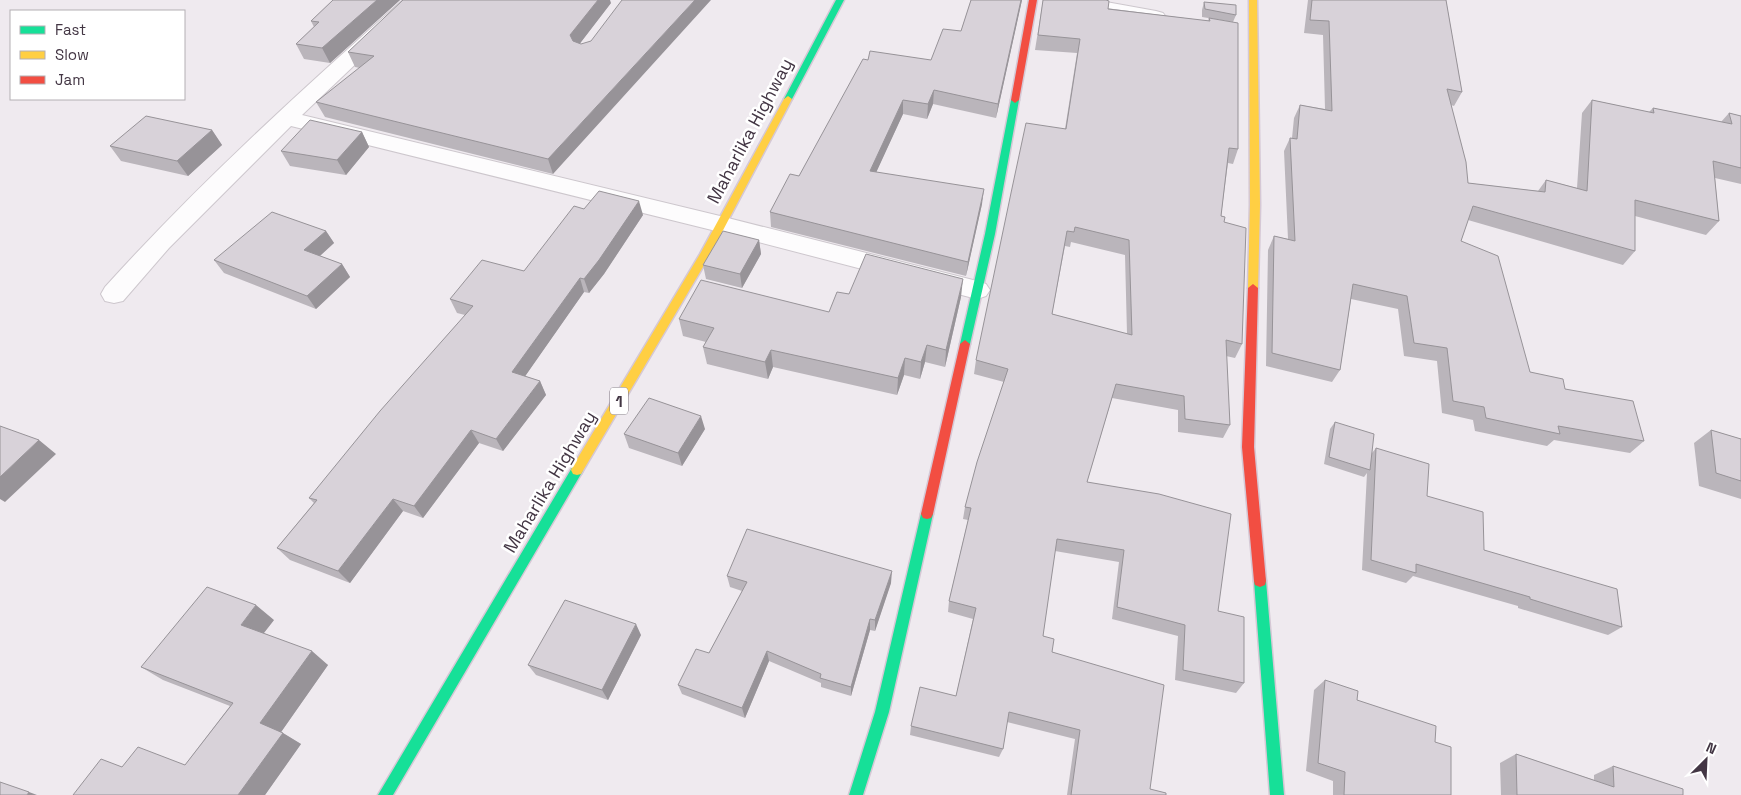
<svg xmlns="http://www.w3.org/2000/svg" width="1741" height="795" viewBox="0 0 1741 795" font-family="'Space Grotesk',sans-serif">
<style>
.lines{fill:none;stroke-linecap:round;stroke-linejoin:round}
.street-casing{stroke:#cdc7cd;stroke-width:2}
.fast-casing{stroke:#d5c8d5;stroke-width:3}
.slow-casing{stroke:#d5c8d5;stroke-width:3}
.jam-casing{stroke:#d5c8d5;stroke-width:3}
.street{fill:#fdfcfd;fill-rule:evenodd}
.fast{fill:#16e098;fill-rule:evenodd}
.slow{fill:#ffcf43;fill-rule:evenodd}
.jam{fill:#f24e42;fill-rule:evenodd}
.wall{fill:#bab5bb;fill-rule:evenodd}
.shaded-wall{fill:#979398}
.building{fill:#d8d2d9;stroke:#979398;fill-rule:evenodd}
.labels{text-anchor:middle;stroke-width:5;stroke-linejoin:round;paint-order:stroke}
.shield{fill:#fff;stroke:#7b727c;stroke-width:1}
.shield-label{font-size:16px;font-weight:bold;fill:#433644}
.street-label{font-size:18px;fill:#433644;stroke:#fff}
</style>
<rect width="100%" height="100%" fill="#efeaef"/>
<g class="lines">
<!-- street casing -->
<g class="street-casing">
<path id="street" d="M 403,0 L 423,0 L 302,115 L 720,216 L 977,281 L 986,284 L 990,290 L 986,296 L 977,299 L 720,232 L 291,126 L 169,248 L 123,301 L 114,303 L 105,301 L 101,294 L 105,287 C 197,185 300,91 403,0 Z
M 1056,0 L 1095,0 L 1156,11 L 1163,13 L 1166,17 L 1163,21 L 1156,23 L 1065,6 L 1058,4 Z"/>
</g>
<!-- fast casing -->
<g class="fast-casing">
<path id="fast" d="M 836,0 L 844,0 L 792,99 L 788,102 L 785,101 L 784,99 Z
M 1015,97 L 1019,100 L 995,234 L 970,344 L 965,348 L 960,344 L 985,234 L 1011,100 Z
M 577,465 L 581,466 L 583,470 L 581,474 L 393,795 L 378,795 L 573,466 Z
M 927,509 L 931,510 L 933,514 L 889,712 L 863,795 L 849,795 L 875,712 L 921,514 L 923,510 Z
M 1260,575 L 1265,577 L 1266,581 L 1284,795 L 1270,795 L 1254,581 L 1255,577 Z"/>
</g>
<!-- slow casing -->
<g class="slow-casing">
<path id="slow" d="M 1249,0 L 1257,0 L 1260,205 L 1258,288 L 1253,292 L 1248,288 L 1250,205 Z
M 788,96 L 792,99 L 710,255 L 581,474 L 577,475 L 573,474 L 571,470 L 573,466 L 700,254 L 784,99 Z"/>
</g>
<!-- jam casing -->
<g class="jam-casing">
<path id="jam" d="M 1029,0 L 1037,0 L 1019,100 L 1015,103 L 1011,100 Z
M 1253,284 L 1258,288 L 1254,447 L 1266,581 L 1265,585 L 1260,587 L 1255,585 L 1254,581 L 1242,447 L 1248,288 Z
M 965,340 L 970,344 L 933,514 L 931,518 L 927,519 L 923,518 L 921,514 L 960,344 Z"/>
</g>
<!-- street -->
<use href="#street" class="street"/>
<!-- fast -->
<use href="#fast" class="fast"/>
<!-- slow -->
<use href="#slow" class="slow"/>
<!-- jam -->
<use href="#jam" class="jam"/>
</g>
<!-- wall -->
<path class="wall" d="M 333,0 L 400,0 L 330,63 L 304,59 L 296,44 L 314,27 L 311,21 Z
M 971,0 L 1022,0 L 996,118 L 933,104 L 927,119 L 903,114 L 876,172 L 982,204 L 966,276 L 771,227 L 770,212 L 799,176 L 868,60 L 931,60 L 961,31 Z
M 1043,0 L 1208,21 L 1209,18 L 1238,149 L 1233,164 L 1228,163 L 1221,216 L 1224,222 L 1242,344 L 1235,358 L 1226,356 L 1230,425 L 1223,438 L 1178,432 L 1178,410 L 1112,398 L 1087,482 L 1218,611 L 1244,683 L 1236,693 L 1175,680 L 1178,636 L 1112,619 L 1119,562 L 1055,551 L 1043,636 L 1052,652 L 1150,789 L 1166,795 L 1067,795 L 1075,739 L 1007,722 L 1003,749 L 999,757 L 910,735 L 911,726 L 956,696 L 973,619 L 948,612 L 949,601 L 968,520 L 963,519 L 965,507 L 1004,382 L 974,374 L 976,360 L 1065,129 L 1077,53 L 1035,50 ZM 1071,242 L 1125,255 L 1127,334 L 1052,314 L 1065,246 L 1070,247 Z
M 1308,0 L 1446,0 L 1462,92 L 1454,106 L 1451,105 L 1468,183 L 1538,191 L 1546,180 L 1577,188 L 1582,113 L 1592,100 L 1649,112 L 1653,108 L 1721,122 L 1729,113 L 1741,116 L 1741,184 L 1715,178 L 1719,221 L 1706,235 L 1635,216 L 1635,251 L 1623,265 L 1468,220 L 1461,241 L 1530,372 L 1565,389 L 1644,441 L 1630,453 L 1554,440 L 1547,446 L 1475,431 L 1473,420 L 1442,413 L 1437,361 L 1404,356 L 1398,309 L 1351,299 L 1340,370 L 1332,382 L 1266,366 L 1268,250 L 1274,236 L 1288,239 L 1284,151 L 1290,138 L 1292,138 L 1294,118 L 1300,105 L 1325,109 L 1323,35 L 1304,33 Z
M 1204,2 L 1236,15 L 1233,22 L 1202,17 L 1202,10 Z
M 611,3 L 580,43 L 553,174 L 325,117 L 316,102 L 360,68 L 355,67 L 348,52 Z
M 212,130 L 222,145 L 188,176 L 121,161 L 110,146 Z
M 362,132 L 369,147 L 346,175 L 290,166 L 281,151 Z
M 584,209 L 643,215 L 604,274 L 589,293 L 584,292 L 525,376 L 540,381 L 546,395 L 503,451 L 479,443 L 423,518 L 403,511 L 350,583 L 290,560 L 277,548 L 314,503 L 309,498 L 465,315 L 457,313 L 450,299 L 524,271 Z
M 326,231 L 334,243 L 320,256 L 342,264 L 350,277 L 316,309 L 224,273 L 214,260 Z
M 759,240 L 761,254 L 742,288 L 706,279 L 703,265 Z
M 849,294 L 961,297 L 945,367 L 925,362 L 920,379 L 904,375 L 897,395 L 773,367 L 768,379 L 707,364 L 703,347 L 706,342 L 683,336 L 679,319 L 829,312 Z
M 1335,422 L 1372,453 L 1376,448 L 1484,550 L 1622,627 L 1608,635 L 1518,608 L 1518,606 L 1413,576 L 1406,583 L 1362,570 L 1367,473 L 1364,477 L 1324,464 L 1330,429 Z
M 705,429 L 682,466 L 629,448 L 624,434 Z
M 1711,430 L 1741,439 L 1741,499 L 1699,486 L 1694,443 Z
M 727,576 L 891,583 L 875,631 L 870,630 L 851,696 L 821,687 L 821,683 L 769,661 L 745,718 L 682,694 L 678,685 L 709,653 L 742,591 L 730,587 Z
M 274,620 L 264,633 L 328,665 L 281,732 L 301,744 L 265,795 L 73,795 L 122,767 L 185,765 L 230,706 L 163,680 L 141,667 Z
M 641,635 L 608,700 L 536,675 L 528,665 Z
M 1325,680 L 1357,700 L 1435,742 L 1451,795 L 1333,795 L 1333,781 L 1306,771 L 1314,690 Z
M 1516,754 L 1594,780 L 1594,775 L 1613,766 L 1683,795 L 1501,795 L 1500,763 Z"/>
<!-- shaded-wall -->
<path class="shaded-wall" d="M 377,0 L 400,0 L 330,63 L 322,48 Z
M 598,0 L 610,0 L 611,3 L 575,50 L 570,35 Z
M 695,0 L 711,0 L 553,174 L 548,159 Z
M 1021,0 L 1022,0 L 996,118 L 998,104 Z
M 934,90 L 933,104 L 927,119 L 928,104 Z
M 903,100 L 903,114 L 870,186 L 870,171 Z
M 212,130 L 222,145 L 188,176 L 177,161 Z
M 362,132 L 369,147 L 346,175 L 337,160 Z
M 984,189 L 982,204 L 966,276 L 968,262 Z
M 639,201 L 643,215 L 604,274 L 589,293 L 584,279 Z
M 326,231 L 334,243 L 312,263 L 304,250 Z
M 759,240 L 761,254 L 742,288 L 740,274 Z
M 342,264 L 350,277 L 316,309 L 307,296 Z
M 580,278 L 584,292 L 519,385 L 512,372 Z
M 963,279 L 961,297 L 945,367 L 946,350 Z
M 927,345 L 925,362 L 920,379 L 921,362 Z
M 771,350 L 773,367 L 768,379 L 765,362 Z
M 905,358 L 904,375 L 897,395 L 898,378 Z
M 540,381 L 546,395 L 503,451 L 496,439 Z
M 701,416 L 705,429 L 682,466 L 678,453 Z
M 471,430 L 479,443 L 423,518 L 414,506 Z
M 39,440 L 56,454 L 5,502 L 0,499 L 0,477 Z
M 393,499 L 403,511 L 350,583 L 338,571 Z
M 892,571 L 891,583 L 875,631 L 875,620 Z
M 256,605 L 274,620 L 259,639 L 241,625 Z
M 870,619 L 870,630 L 851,696 L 851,687 Z
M 636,624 L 641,635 L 608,700 L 602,690 Z
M 312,651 L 328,665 L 279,735 L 260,723 Z
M 767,651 L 769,661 L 745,718 L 742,708 Z
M 283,733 L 301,744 L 265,795 L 238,795 Z
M 29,792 L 37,795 L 27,795 Z"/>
<!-- building -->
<path class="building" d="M 333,0 L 377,0 L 322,48 L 296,44 L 319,22 L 311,21 Z
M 403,0 L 598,0 L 570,35 L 573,41 L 581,44 L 591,41 L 622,0 L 695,0 L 548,159 L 316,102 L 374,56 L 348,52 Z
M 971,0 L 1021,0 L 998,104 L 934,90 L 928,104 L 903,100 L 870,171 L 984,189 L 968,262 L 770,212 L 790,174 L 799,176 L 863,59 L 868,60 L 870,51 L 931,60 L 943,29 L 961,31 Z
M 1043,0 L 1106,0 L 1109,1 L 1108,9 L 1210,21 L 1209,18 L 1238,23 L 1238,149 L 1229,148 L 1221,216 L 1225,217 L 1224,222 L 1246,228 L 1242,344 L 1226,340 L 1230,425 L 1185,419 L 1184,396 L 1116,384 L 1087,482 L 1159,494 L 1231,514 L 1218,611 L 1244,617 L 1244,683 L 1183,670 L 1185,625 L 1117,607 L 1124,550 L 1057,539 L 1043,636 L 1054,639 L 1052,652 L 1164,685 L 1150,789 L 1166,793 L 1166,795 L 1071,795 L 1080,730 L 1009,712 L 1003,749 L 911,726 L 920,687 L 956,696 L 976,608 L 949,601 L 971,508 L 965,507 L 977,462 L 1008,369 L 976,360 L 1011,193 L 1026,123 L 1066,129 L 1080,39 L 1038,35 ZM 1075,227 L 1129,240 L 1132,335 L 1052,314 L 1067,231 L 1074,232 Z
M 1312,0 L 1446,0 L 1462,92 L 1447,89 L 1466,162 L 1468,183 L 1545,192 L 1546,180 L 1587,191 L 1592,100 L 1654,113 L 1653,108 L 1732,124 L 1729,113 L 1741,116 L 1741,168 L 1713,161 L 1719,221 L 1635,200 L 1635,251 L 1473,206 L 1461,241 L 1498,256 L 1530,372 L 1563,379 L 1565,389 L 1633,401 L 1644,441 L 1558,426 L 1560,434 L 1486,418 L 1484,407 L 1453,401 L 1447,348 L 1414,343 L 1407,296 L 1353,284 L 1340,370 L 1272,353 L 1274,236 L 1295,241 L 1290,138 L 1297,139 L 1300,105 L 1332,111 L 1329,21 L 1310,20 Z
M 1204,2 L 1236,5 L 1236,15 L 1205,9 Z
M 146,116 L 212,130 L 177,161 L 110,146 Z
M 310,120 L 362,132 L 337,160 L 281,151 Z
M 599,191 L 639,201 L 599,260 L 584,279 L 580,278 L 512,372 L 540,381 L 496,439 L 471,430 L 414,506 L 393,499 L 338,571 L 277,548 L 317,500 L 309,498 L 380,411 L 473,306 L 450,299 L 482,260 L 524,271 L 574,206 L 584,209 Z
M 272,212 L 326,231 L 304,250 L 342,264 L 307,296 L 214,260 Z
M 723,231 L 759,240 L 740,274 L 703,265 Z
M 866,254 L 963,279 L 946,350 L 927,345 L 921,362 L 905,358 L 898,378 L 771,350 L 765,362 L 703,347 L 714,328 L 679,319 L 701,280 L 829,312 L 837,292 L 849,294 Z
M 649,398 L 701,416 L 678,453 L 624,434 Z
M 1335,422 L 1374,434 L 1370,470 L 1329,457 Z
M 0,426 L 39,440 L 0,477 Z
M 1711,430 L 1741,439 L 1741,481 L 1716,473 Z
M 1376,448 L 1429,464 L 1427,496 L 1483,512 L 1484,550 L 1617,589 L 1622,627 L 1530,599 L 1530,597 L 1416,564 L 1416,573 L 1371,560 Z
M 747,529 L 892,571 L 875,620 L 870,619 L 851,687 L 820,678 L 821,674 L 767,651 L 742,708 L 678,685 L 696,649 L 709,653 L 747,582 L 727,576 Z
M 207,587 L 256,605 L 241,625 L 312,651 L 260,723 L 283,733 L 238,795 L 73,795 L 101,759 L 122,767 L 138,747 L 185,765 L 233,703 L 141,667 Z
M 565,600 L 636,624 L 602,690 L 528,665 Z
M 1325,680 L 1358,691 L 1357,700 L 1436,726 L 1435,742 L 1451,747 L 1451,795 L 1344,795 L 1345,772 L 1318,763 Z
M 1516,754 L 1614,787 L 1613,766 L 1683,789 L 1683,795 L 1517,795 Z
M 0,782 L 29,792 L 27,795 L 0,795 Z"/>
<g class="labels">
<!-- shield labels -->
<rect class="shield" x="610" y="387.5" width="18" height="27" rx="4"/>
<g class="shield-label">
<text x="619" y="407">1</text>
</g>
<!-- street labels -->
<g class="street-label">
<text transform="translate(750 131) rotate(-62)" y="6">Maharlika Highway</text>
<text transform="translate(550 482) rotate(-59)" y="6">Maharlika Highway</text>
</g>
</g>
<!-- legend -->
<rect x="10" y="10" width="175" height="90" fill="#ffffff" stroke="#b4afb4"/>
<rect x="20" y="26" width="25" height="8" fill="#16e098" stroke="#b4afb4"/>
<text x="55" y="35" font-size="15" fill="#433644">Fast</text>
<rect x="20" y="51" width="25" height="8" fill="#ffcf43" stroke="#b4afb4"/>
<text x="55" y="60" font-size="15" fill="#433644">Slow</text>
<rect x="20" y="76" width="25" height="8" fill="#f24e42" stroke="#b4afb4"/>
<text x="55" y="85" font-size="15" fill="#433644">Jam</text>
<!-- north arrow -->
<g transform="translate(1706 760) rotate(24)" stroke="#ffffff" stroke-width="4" paint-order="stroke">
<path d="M0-4L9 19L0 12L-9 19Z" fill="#433644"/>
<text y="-8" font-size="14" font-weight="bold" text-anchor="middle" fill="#433644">N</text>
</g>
</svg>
